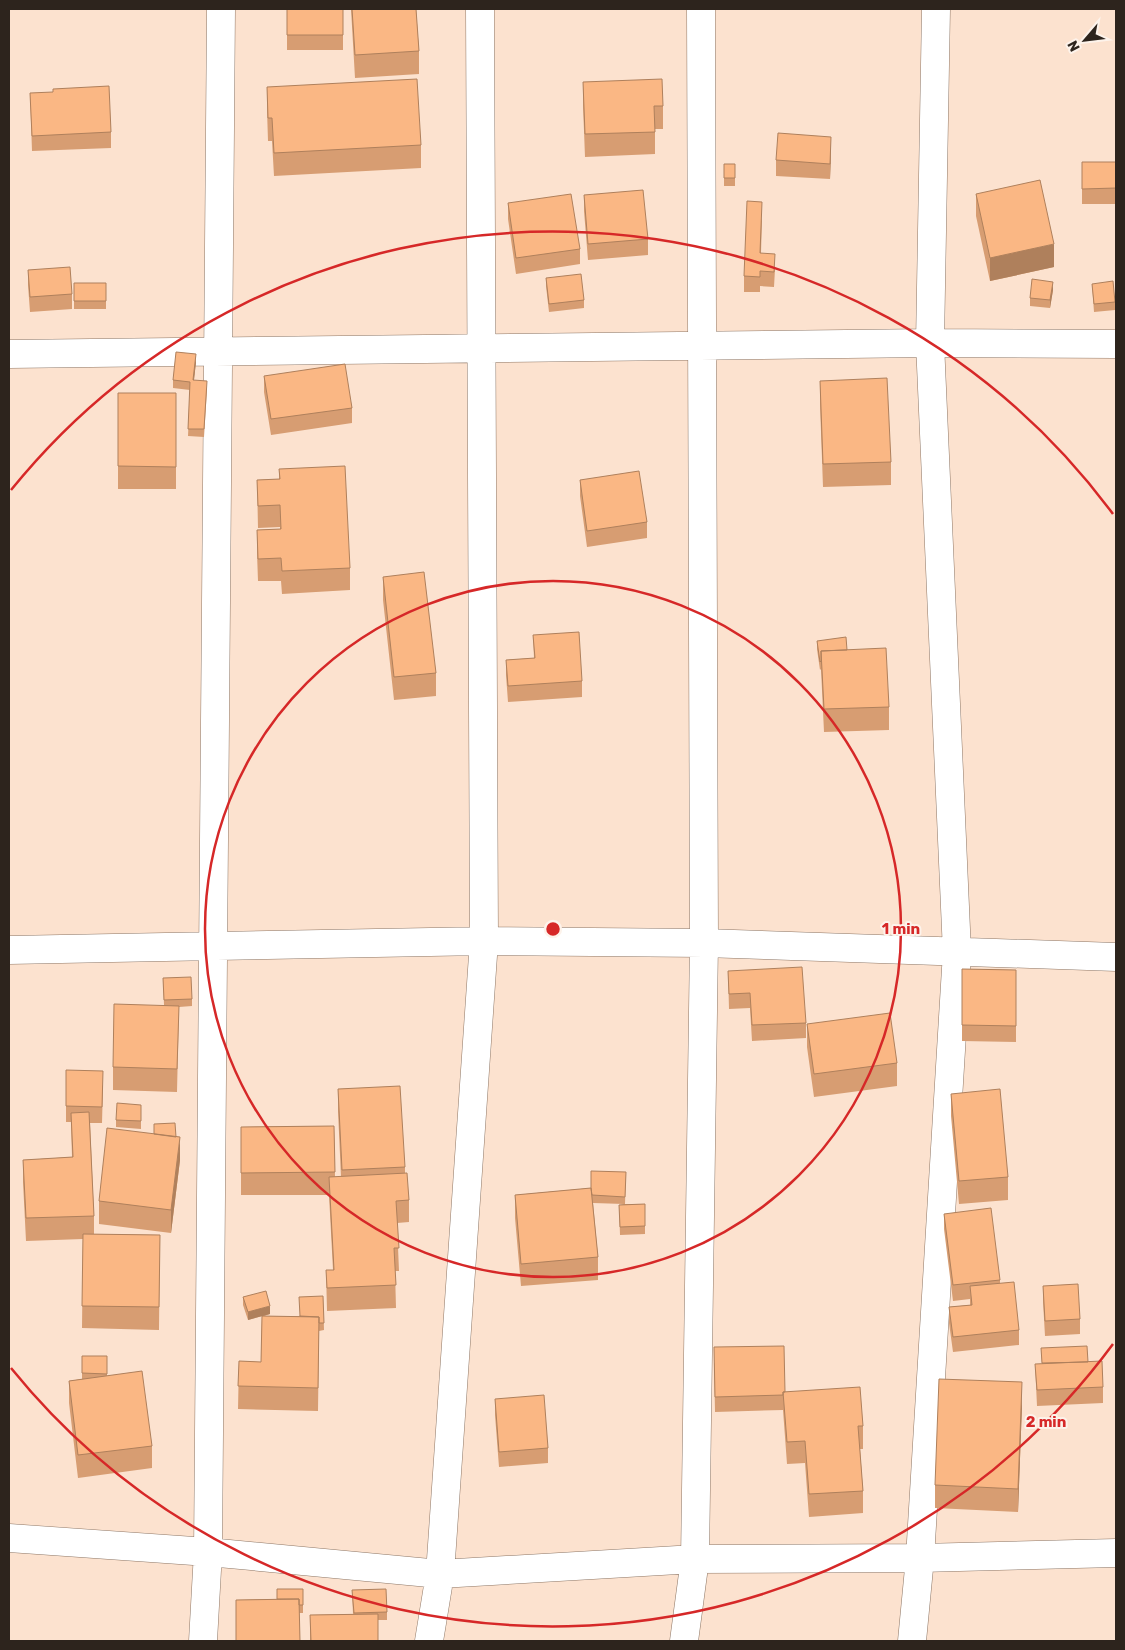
<svg xmlns="http://www.w3.org/2000/svg" width="1125" height="1650" viewBox="0 0 1125 1650" font-family="Rubik,sans-serif">
<style>
.lines{fill:none;stroke-linecap:round;stroke-linejoin:round}
.street-casing{stroke:#8e7766;stroke-width:29}
.street{stroke:#fff;stroke-width:28}
.wall{fill:#d79d72}
.shaded-wall{fill:#af805c}
.building{fill:#fab784;stroke:#af805c}
.ring{fill:none;stroke:#d62828;stroke-width:2.5}
.centre{fill:#d62828;stroke:#fdf3eb;stroke-width:2.5}
.ring-label{font-size:15px;text-anchor:middle;font-weight:bold;fill:#d62828;stroke:#fdf3eb;stroke-width:4;stroke-linejoin:round;paint-order:stroke}
</style>
<rect width="100%" height="100%" fill="#fce2cf"/>
<g class="lines">
<!-- street casing -->
<g class="street-casing">
<path id="street" d="M 9,354 L 930,343 L 1116,344
M 9,950 L 484,941 L 704,943 L 1116,957
M 9,1538 L 208,1552 L 440,1574 L 695,1559 L 920,1558 L 1116,1553
M 203,1641 L 208,1552 L 221,9
M 429,1641 L 440,1574 L 484,941 L 480,9
M 684,1641 L 695,1559 L 704,943 L 701,9
M 912,1641 L 920,1558 L 957,952 L 930,343 L 936,9"/>
</g>
<!-- street -->
<use href="#street" class="street"/>
</g>
<!-- wall -->
<path class="wall" d="M 287,9 L 343,9 L 343,50 L 287,50 Z
M 351,9 L 416,9 L 419,51 L 419,74 L 355,78 Z
M 583,82 L 663,106 L 663,129 L 655,129 L 655,154 L 585,157 L 583,105 Z
M 267,87 L 421,145 L 421,168 L 274,176 L 272,141 L 268,141 L 267,110 Z
M 30,93 L 111,132 L 111,148 L 32,151 Z
M 831,152 L 830,179 L 776,176 L 776,160 Z
M 1082,162 L 1116,162 L 1116,204 L 1082,204 Z
M 724,164 L 735,164 L 735,186 L 724,186 Z
M 976,194 L 1054,267 L 990,281 L 976,216 Z
M 584,195 L 648,239 L 648,255 L 588,260 L 584,211 Z
M 508,203 L 580,249 L 580,264 L 516,274 L 508,219 Z
M 762,218 L 761,253 L 775,269 L 774,287 L 760,286 L 760,292 L 744,292 L 744,276 Z
M 28,270 L 72,294 L 72,309 L 30,312 L 28,285 Z
M 546,278 L 584,300 L 584,308 L 549,312 L 546,286 Z
M 74,283 L 106,283 L 106,309 L 74,309 Z
M 1092,284 L 1115,302 L 1115,310 L 1094,312 Z
M 1053,290 L 1050,308 L 1030,306 L 1030,298 Z
M 196,362 L 194,380 L 207,389 L 204,437 L 188,436 L 190,390 L 173,388 L 173,380 Z
M 264,376 L 352,408 L 352,423 L 271,435 L 264,392 Z
M 820,381 L 891,462 L 891,485 L 823,487 L 820,404 Z
M 118,393 L 176,393 L 176,489 L 118,489 Z
M 279,469 L 350,568 L 350,590 L 282,594 L 281,581 L 258,581 L 257,553 L 257,530 L 280,529 L 280,527 L 258,528 L 257,480 L 279,479 Z
M 580,480 L 647,522 L 647,538 L 587,547 L 580,496 Z
M 383,577 L 436,673 L 436,696 L 394,700 L 383,600 Z
M 533,635 L 582,681 L 582,697 L 508,702 L 506,675 L 506,660 L 534,658 Z
M 817,641 L 847,650 L 889,707 L 889,730 L 824,732 L 821,669 L 820,670 L 817,649 Z
M 962,969 L 1016,970 L 1016,1042 L 962,1041 Z
M 728,971 L 806,1023 L 806,1038 L 752,1041 L 750,1008 L 729,1009 Z
M 163,978 L 192,999 L 192,1006 L 179,1007 L 177,1092 L 113,1090 L 113,1067 L 164,1005 Z
M 807,1024 L 897,1063 L 897,1086 L 814,1097 L 807,1047 Z
M 66,1070 L 103,1086 L 102,1123 L 90,1123 L 94,1216 L 94,1234 L 160,1235 L 159,1330 L 82,1328 L 83,1239 L 26,1241 L 23,1182 L 23,1160 L 72,1157 L 71,1122 L 66,1122 Z
M 338,1089 L 405,1167 L 405,1174 L 409,1200 L 409,1222 L 397,1223 L 399,1271 L 395,1271 L 396,1308 L 327,1311 L 326,1270 L 333,1270 L 329,1195 L 241,1195 L 241,1127 L 334,1126 L 335,1177 L 341,1177 L 338,1111 Z
M 951,1094 L 1008,1177 L 1008,1200 L 959,1204 L 951,1116 Z
M 141,1112 L 141,1129 L 116,1127 L 116,1120 Z
M 154,1124 L 176,1137 L 180,1160 L 171,1233 L 99,1224 L 99,1201 L 154,1134 Z
M 626,1172 L 625,1204 L 645,1204 L 645,1234 L 620,1235 L 619,1205 L 624,1204 L 593,1203 L 598,1257 L 598,1280 L 521,1286 L 515,1218 L 515,1195 L 591,1188 Z
M 944,1214 L 1000,1280 L 1000,1283 L 1019,1330 L 1019,1345 L 953,1352 L 949,1323 L 949,1307 L 970,1305 L 970,1299 L 953,1301 L 944,1229 Z
M 1043,1286 L 1080,1319 L 1080,1334 L 1045,1336 L 1043,1301 Z
M 323,1296 L 324,1330 L 319,1331 L 318,1411 L 238,1409 L 239,1361 L 261,1362 L 262,1316 L 248,1320 L 243,1305 L 243,1297 L 270,1314 L 264,1316 L 299,1316 Z
M 1041,1348 L 1088,1362 L 1103,1387 L 1103,1403 L 1037,1406 L 1035,1364 L 1042,1364 Z
M 82,1356 L 107,1356 L 107,1376 L 152,1446 L 152,1468 L 78,1478 L 69,1403 L 69,1381 L 82,1379 Z
M 714,1363 L 785,1392 L 863,1426 L 863,1449 L 860,1449 L 863,1491 L 863,1513 L 809,1517 L 805,1463 L 787,1464 L 783,1410 L 715,1412 Z
M 495,1399 L 548,1448 L 548,1463 L 499,1467 L 495,1415 Z
M 1022,1405 L 1018,1512 L 935,1508 L 935,1485 Z
M 303,1589 L 303,1613 L 299,1613 L 300,1641 L 236,1641 L 236,1600 L 277,1599 Z
M 352,1590 L 387,1612 L 387,1620 L 378,1620 L 378,1641 L 310,1641 L 310,1615 L 353,1614 Z"/>
<!-- shaded-wall -->
<path class="shaded-wall" d="M 831,137 L 831,152 L 830,179 L 830,164 Z
M 1054,244 L 1054,267 L 990,281 L 990,258 Z
M 1053,282 L 1053,290 L 1050,308 L 1050,300 Z
M 196,354 L 196,362 L 193,388 L 193,380 Z
M 180,1137 L 180,1160 L 171,1233 L 171,1210 Z
M 270,1306 L 270,1314 L 248,1320 L 248,1312 Z
M 1022,1382 L 1022,1405 L 1018,1512 L 1018,1489 Z"/>
<!-- building -->
<path class="building" d="M 287,9 L 343,9 L 343,35 L 287,35 Z
M 352,9 L 416,9 L 419,51 L 355,55 Z
M 417,79 L 421,145 L 274,153 L 272,118 L 268,118 L 267,87 Z
M 662,79 L 663,106 L 654,106 L 655,132 L 585,134 L 583,82 Z
M 109,86 L 111,132 L 32,136 L 30,93 L 53,92 L 53,89 Z
M 778,133 L 831,137 L 830,164 L 776,160 Z
M 1082,162 L 1116,162 L 1116,188 L 1082,189 Z
M 724,164 L 735,164 L 735,178 L 724,178 Z
M 1040,180 L 1054,244 L 990,258 L 976,194 Z
M 643,190 L 648,239 L 588,244 L 584,195 Z
M 571,194 L 580,249 L 516,258 L 508,203 Z
M 747,201 L 762,202 L 760,253 L 775,254 L 774,272 L 760,271 L 760,277 L 744,276 Z
M 70,267 L 72,294 L 30,297 L 28,270 Z
M 581,274 L 584,300 L 549,304 L 546,278 Z
M 1032,279 L 1053,282 L 1050,300 L 1030,298 Z
M 1113,281 L 1115,302 L 1094,304 L 1092,284 Z
M 74,283 L 106,283 L 106,301 L 74,301 Z
M 176,352 L 196,354 L 193,380 L 207,381 L 204,429 L 188,429 L 190,382 L 173,380 Z
M 345,364 L 352,408 L 271,419 L 264,376 Z
M 887,378 L 891,462 L 823,464 L 820,381 Z
M 118,393 L 176,393 L 176,467 L 118,466 Z
M 345,466 L 350,568 L 282,571 L 281,558 L 258,559 L 257,530 L 281,529 L 280,505 L 258,506 L 257,480 L 280,479 L 279,469 Z
M 639,471 L 647,522 L 587,531 L 580,480 Z
M 424,572 L 436,673 L 394,677 L 383,577 Z
M 579,632 L 582,681 L 508,686 L 506,660 L 535,658 L 533,635 Z
M 846,637 L 847,650 L 821,651 L 821,661 L 820,662 L 817,641 Z
M 886,648 L 889,707 L 824,709 L 821,651 Z
M 802,967 L 806,1023 L 752,1025 L 750,993 L 729,994 L 728,971 Z
M 962,969 L 1016,970 L 1016,1026 L 962,1025 Z
M 191,977 L 192,999 L 164,1000 L 163,978 Z
M 114,1004 L 179,1006 L 177,1069 L 113,1067 Z
M 890,1013 L 897,1063 L 814,1074 L 807,1024 Z
M 66,1070 L 103,1071 L 102,1107 L 66,1106 Z
M 400,1086 L 405,1167 L 342,1170 L 338,1089 Z
M 1000,1089 L 1008,1177 L 959,1181 L 951,1094 Z
M 117,1103 L 141,1105 L 141,1121 L 116,1120 Z
M 89,1112 L 94,1216 L 26,1218 L 23,1160 L 73,1157 L 71,1113 Z
M 175,1123 L 176,1137 L 154,1134 L 154,1124 Z
M 334,1126 L 335,1172 L 241,1173 L 241,1127 Z
M 107,1128 L 180,1137 L 171,1210 L 99,1201 Z
M 591,1171 L 626,1172 L 625,1197 L 592,1195 L 591,1188 Z
M 407,1173 L 409,1200 L 396,1201 L 399,1248 L 394,1248 L 396,1285 L 327,1288 L 326,1270 L 334,1270 L 329,1177 Z
M 591,1188 L 598,1257 L 521,1264 L 515,1195 Z
M 645,1204 L 645,1226 L 620,1227 L 619,1205 Z
M 991,1208 L 1000,1280 L 953,1285 L 944,1214 Z
M 83,1234 L 160,1235 L 159,1307 L 82,1306 Z
M 1014,1282 L 1019,1330 L 953,1337 L 949,1307 L 972,1305 L 970,1286 Z
M 1078,1284 L 1080,1319 L 1045,1321 L 1043,1286 Z
M 266,1291 L 270,1306 L 248,1312 L 243,1297 Z
M 323,1296 L 324,1323 L 319,1323 L 319,1317 L 300,1316 L 299,1297 Z
M 262,1316 L 319,1317 L 318,1388 L 238,1386 L 239,1361 L 261,1362 Z
M 784,1346 L 785,1392 L 783,1392 L 783,1395 L 715,1397 L 714,1347 Z
M 1087,1346 L 1088,1362 L 1042,1363 L 1041,1348 Z
M 82,1356 L 107,1356 L 107,1374 L 82,1373 Z
M 1102,1361 L 1103,1387 L 1037,1390 L 1035,1364 Z
M 142,1371 L 152,1446 L 78,1455 L 69,1381 Z
M 939,1379 L 1022,1382 L 1018,1489 L 935,1485 Z
M 860,1387 L 863,1426 L 858,1426 L 863,1491 L 809,1494 L 805,1441 L 787,1442 L 783,1392 Z
M 544,1395 L 548,1448 L 499,1452 L 495,1399 Z
M 277,1589 L 303,1589 L 303,1605 L 299,1605 L 299,1599 L 277,1599 Z
M 386,1589 L 387,1612 L 354,1613 L 352,1590 Z
M 299,1599 L 300,1641 L 236,1641 L 236,1600 Z
M 378,1614 L 378,1641 L 311,1641 L 310,1615 Z"/>
<!-- distance rings -->
<g class="ring">
<circle cx="553" cy="929" r="348"/>
<path d="M1113 1344A697 697 0 0 1 11 1368M11 490A697 697 0 0 1 1113 514"/>
</g>
<circle cx="553" cy="929" r="8" class="centre"/>
<g class="ring-label">
<text x="901" y="934">1 min</text>
<text x="1046" y="1427">2 min</text>
</g>
<!-- border -->
<rect width="1125" height="1650" fill="none" stroke="#2d241d" stroke-width="20"/>
<!-- north arrow -->
<g transform="translate(1085 40) rotate(242)" stroke="#fdf3eb" stroke-width="4" paint-order="stroke">
<path d="M0-4L9 19L0 12L-9 19Z" fill="#2d241d"/>
<text y="-8" font-size="14" font-weight="bold" text-anchor="middle" fill="#2d241d">N</text>
</g>
</svg>
